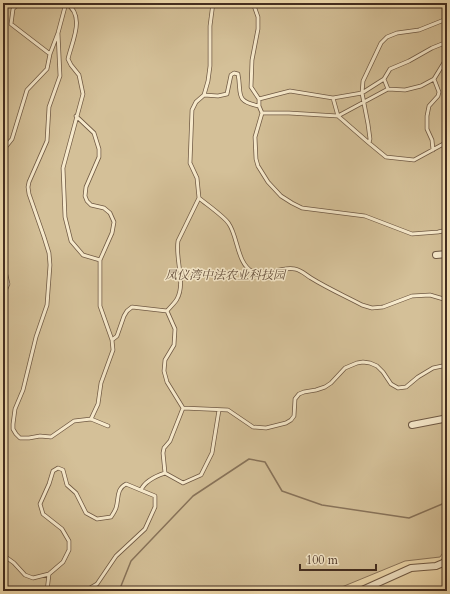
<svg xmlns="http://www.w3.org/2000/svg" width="450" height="594" viewBox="0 0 450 594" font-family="Cardo,'Noto Serif SC',serif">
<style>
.green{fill:#d4c098;stroke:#8c765c}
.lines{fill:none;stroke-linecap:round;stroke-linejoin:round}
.stream{stroke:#88735a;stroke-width:1.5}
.lane-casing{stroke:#6f5944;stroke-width:4.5}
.street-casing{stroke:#6f5944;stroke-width:8}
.lane{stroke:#f7eacc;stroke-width:3}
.street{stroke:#f7eacc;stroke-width:6}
.labels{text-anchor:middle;stroke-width:3;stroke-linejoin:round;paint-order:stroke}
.park-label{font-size:12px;font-style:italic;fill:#604a38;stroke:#f7eacc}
</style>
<rect width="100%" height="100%" fill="#f2deb1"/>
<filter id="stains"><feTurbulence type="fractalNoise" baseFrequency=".005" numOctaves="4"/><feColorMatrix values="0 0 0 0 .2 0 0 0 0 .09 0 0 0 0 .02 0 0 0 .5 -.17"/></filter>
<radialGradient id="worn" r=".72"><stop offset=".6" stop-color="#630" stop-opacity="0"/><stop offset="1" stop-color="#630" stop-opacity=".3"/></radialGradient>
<!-- green -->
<path class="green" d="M 3,3 L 447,3 L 447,547 L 440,557 L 405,561 L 332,591 L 3,591 Z"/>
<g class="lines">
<!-- stream -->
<path class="stream" d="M 119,591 L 131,561 L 193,496 L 249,459 L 265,462 L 282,491 L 322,505 L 409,518 L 447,502"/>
<!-- lane casing -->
<g class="lane-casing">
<path id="lane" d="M 19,3 L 13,9 L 11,24 L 50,54
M 66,3 C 86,16 72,41 68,59 L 71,65 L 79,75 L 83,94 L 63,168 L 65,217 L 71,241 L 83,255 L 100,260
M 213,3 L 210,26 L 210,66 L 208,81 L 204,95 L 196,102 L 192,110 L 190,163 L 197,178 L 199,198 C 206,204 225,217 229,224 C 238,237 237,264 253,272 C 266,279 281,265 295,269 C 301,270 306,275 311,278 C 327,288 345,296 362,305 L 372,308 L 383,307 L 412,296 L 430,295 L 447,300
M 253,3 L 258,17 L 258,29 L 252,60 L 251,87 L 259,99 L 259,106 L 262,113 L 255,137 L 256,159 L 258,166 L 268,182 L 281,196 L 292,203 L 302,208 L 365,216 L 412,234 L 438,232 L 447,230
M 58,33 L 60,76 L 49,107 L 47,141 L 29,182 L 28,187 L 29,194 L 44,237 L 49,253 L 50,265 L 47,305 L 36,337 L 23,390 L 15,409 L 13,424 L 13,429 L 16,434 L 20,438 L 29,438 L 40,436 L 51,437 L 74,421 L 91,419 L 108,426
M 384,79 L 388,89
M 204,95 L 218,96 L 227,94 L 231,75 L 234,73 L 238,74 C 242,94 234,101 259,106
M 333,98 L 362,93 L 384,79 L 390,69 L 409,61 L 432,48 L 447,42
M 259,99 L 290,91 L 333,98 L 338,116 L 388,89 L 405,90 L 421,86 L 434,79 L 445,61 L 447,59
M 262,113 L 289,113 L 338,116 L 369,143 L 386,157 L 414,160 L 447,142
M 76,116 L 94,133 L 99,149 L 99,157 L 86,187 L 85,196 L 87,201 L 91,205 L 104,208 L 110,213 L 114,222 L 112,233 L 100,260 L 100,306 L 112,340 L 113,350 L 101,383 L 98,404 L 91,419
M 369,143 L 370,139 L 368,124 L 362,93 L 363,81 L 381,43 L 387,37 L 397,33 L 419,30 L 444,20 L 447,21
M 433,150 L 432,140 L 427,129 L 427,116 L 429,106 L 438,96 L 439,92 L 434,79
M 3,162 L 4,149 L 12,139 L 27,90 L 47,69 L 50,54 L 58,33 L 66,3
M 3,253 L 3,262 L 8,284 L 3,296
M 167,311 L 175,329 L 174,345 L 165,360 L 164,371 L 167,382 L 183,408 L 228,410 L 253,427 L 266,428 L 286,423 L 291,420 L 294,416 L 295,399 L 299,394 L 304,392 L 316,390 L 325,387 L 331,383 L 345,368 L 357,363 L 363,362 L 370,363 L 377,366 L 383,372 L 391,384 L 398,388 L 406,387 L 418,377 L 433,368 L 447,365
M 112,340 L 117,336 L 124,316 L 127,311 L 132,307 L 167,311 C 170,307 175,303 177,299 C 186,283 175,259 178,241 L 199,198
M 183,408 L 170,441 L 164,448 L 163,453 L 165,473 L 183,483 L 201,475 L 212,453 L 219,410
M 141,490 C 145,481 156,476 165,473
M 3,555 L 14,563 L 25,575 L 33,578 L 49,574 L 63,562 L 69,550 L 69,541 L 62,529 L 43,514 L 40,504 L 49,484 L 53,471 L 58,468 L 63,470 L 67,485 L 76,493 L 86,513 L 97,519 L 111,517 C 113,514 115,511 116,508 C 119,499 116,489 126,484 L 155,496 L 155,507 L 145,529 L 116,556 L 97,584 L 85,591
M 47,591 L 49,574"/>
</g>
<!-- street casing -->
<g class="street-casing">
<path id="street" d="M 436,255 L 447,254
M 412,425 L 443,419 L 447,416
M 360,591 L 411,568 L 436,566 L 443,563 L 447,559"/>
</g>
<!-- lane -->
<use href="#lane" class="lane"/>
<!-- street -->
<use href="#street" class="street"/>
</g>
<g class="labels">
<!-- park labels -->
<g class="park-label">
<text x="225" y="279">凤仪湾中法农业科技园</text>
</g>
</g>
<!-- margin -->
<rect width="450" height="594" fill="none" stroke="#f2deb1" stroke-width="16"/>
<rect x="4" y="4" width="442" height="586" fill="none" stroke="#432d20" stroke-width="2"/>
<rect x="8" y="8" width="434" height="578" fill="none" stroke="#432d20"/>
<!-- scale -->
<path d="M300 564v6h76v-6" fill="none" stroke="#432d20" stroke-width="2"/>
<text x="306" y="564" font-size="12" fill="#432d20" stroke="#f7eacc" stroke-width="3" paint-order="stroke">100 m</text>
<rect width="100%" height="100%" filter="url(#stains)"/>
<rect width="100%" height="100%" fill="url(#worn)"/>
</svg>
